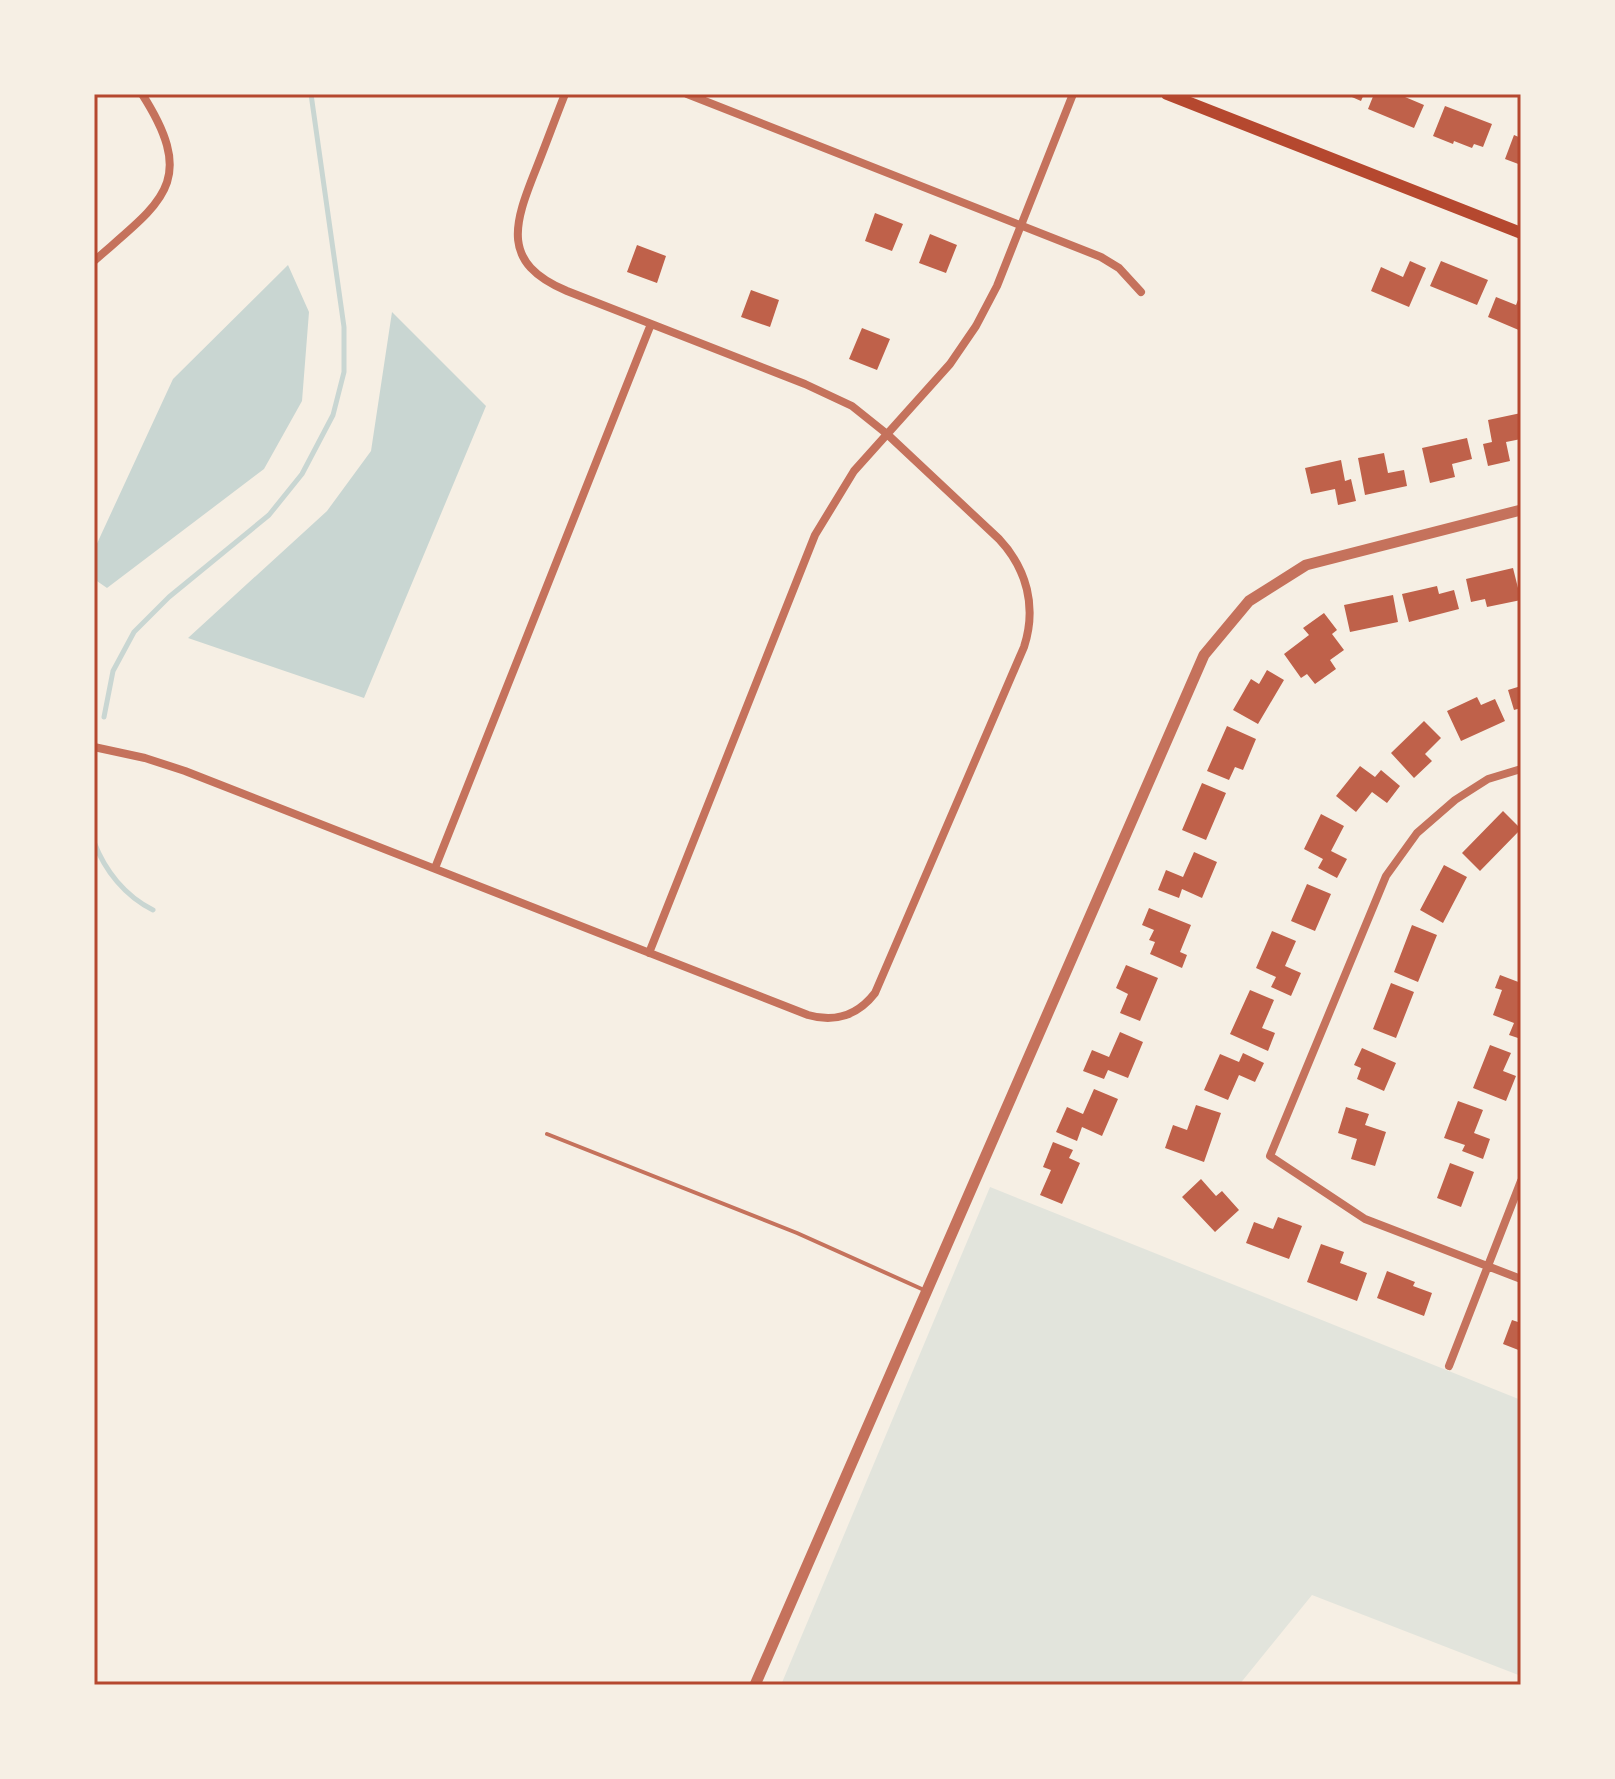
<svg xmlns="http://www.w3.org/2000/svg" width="1615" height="1779" viewBox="0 0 1615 1779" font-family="'Source Serif 4',serif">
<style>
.green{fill:#e2e4dc}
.water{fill:#c9d6d2}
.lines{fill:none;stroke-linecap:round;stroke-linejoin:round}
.stream{stroke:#c9d6d2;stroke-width:5}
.building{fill:#bf614a}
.service{stroke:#c5725c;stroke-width:4}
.minor{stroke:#c5725c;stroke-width:8}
.tertiary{stroke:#c5725c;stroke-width:11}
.secondary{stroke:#b5482f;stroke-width:12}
.neatline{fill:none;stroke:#b5482f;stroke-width:3}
</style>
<rect width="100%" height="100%" fill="#f6efe4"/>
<!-- green -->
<path class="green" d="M 990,1187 L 1521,1400 L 1521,1676 L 1312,1595 L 1239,1685 L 781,1685 Z"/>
<!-- water -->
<path class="water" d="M 288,265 L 309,312 L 302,401 L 264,469 L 107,588 L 94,579 L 94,550 L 173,379 Z
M 392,312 L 486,406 L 364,698 L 188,638 L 327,511 L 371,451 Z"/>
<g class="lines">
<!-- stream -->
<path class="stream" d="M 104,717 L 113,671 L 134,632 L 169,597 L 269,515 L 302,474 L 333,415 L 344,372 L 344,327 L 311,94
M 94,842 C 105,871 125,896 153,910"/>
</g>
<!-- building -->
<path class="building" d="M 1345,94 L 1364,94 L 1361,101 Z
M 1374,94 L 1398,94 L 1424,105 L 1414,128 L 1368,109 Z
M 1445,106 L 1492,124 L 1483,147 L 1474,144 L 1472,148 L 1454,141 L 1453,144 L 1433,136 Z
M 1514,135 L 1521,138 L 1521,165 L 1505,159 Z
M 875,213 L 903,224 L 892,251 L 865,241 Z
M 930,234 L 957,245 L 946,273 L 919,263 Z
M 637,245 L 666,256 L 657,283 L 627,272 Z
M 1410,261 L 1426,268 L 1409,307 L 1371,291 L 1381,267 L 1403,277 Z
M 1441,261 L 1488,280 L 1477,305 L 1430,286 Z
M 751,290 L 779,300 L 770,327 L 741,317 Z
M 1521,292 L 1521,331 L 1488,317 L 1496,297 L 1516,305 Z
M 862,328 L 890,339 L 877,370 L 849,359 Z
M 1521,413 L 1521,439 L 1506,442 L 1510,461 L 1488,466 L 1483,444 L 1492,442 L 1488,420 Z
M 1467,438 L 1472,459 L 1452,464 L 1455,477 L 1430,483 L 1422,448 Z
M 1384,453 L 1388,473 L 1404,470 L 1407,486 L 1365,495 L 1358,458 Z
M 1341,460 L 1345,481 L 1351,479 L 1356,501 L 1338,505 L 1335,489 L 1311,494 L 1305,468 Z
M 1513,568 L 1521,600 L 1487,607 L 1485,599 L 1471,602 L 1466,579 Z
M 1437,586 L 1439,594 L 1454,590 L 1459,609 L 1409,622 L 1402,594 Z
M 1393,595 L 1398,622 L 1350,632 L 1344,605 Z
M 1324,613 L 1337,630 L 1332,634 L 1344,650 L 1330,660 L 1336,669 L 1315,684 L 1307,674 L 1301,678 L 1284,654 L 1309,635 L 1303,628 Z
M 1267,670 L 1284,680 L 1258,724 L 1233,710 L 1251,679 L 1259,684 Z
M 1521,686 L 1521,708 L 1514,710 L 1508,690 Z
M 1477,697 L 1481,705 L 1495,699 L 1505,721 L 1461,741 L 1447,711 Z
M 1424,721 L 1441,738 L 1425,754 L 1432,761 L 1414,778 L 1391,753 Z
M 1227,726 L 1256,739 L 1243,770 L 1235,767 L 1229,780 L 1207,771 Z
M 1360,766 L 1375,777 L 1381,770 L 1400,786 L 1387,803 L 1372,792 L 1356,812 L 1336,796 Z
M 1202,783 L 1226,793 L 1206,840 L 1182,830 Z
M 1503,811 L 1521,829 L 1480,871 L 1462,853 Z
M 1321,814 L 1344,826 L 1331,851 L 1347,859 L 1337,878 L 1318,868 L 1323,859 L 1304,849 Z
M 1194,852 L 1217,862 L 1202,898 L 1182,889 L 1179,898 L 1158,890 L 1166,870 L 1183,877 Z
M 1444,865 L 1467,877 L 1443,923 L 1420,910 Z
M 1307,884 L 1331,894 L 1315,931 L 1291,921 Z
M 1149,908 L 1191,925 L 1180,952 L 1187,955 L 1182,968 L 1150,954 L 1155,942 L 1149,940 L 1154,930 L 1142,925 Z
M 1412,925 L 1437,935 L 1418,982 L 1394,972 Z
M 1272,931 L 1296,941 L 1285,966 L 1301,973 L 1291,996 L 1271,987 L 1276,977 L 1256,968 Z
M 1126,965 L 1158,978 L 1140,1021 L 1120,1013 L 1128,994 L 1116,988 Z
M 1500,975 L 1521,983 L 1521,1039 L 1509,1035 L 1514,1023 L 1493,1015 L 1502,990 L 1495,988 Z
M 1391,983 L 1414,992 L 1396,1038 L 1373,1029 Z
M 1250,990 L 1274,1000 L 1262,1028 L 1275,1033 L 1268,1051 L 1230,1034 Z
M 1120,1032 L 1143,1042 L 1128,1078 L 1108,1070 L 1104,1079 L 1083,1071 L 1092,1050 L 1109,1057 Z
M 1490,1045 L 1511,1053 L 1503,1071 L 1516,1076 L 1506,1101 L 1473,1088 Z
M 1362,1048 L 1396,1063 L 1384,1091 L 1357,1079 L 1361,1068 L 1354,1065 Z
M 1243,1053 L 1264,1063 L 1255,1082 L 1239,1075 L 1228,1100 L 1204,1090 L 1220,1054 L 1239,1062 Z
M 1094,1089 L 1118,1099 L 1102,1136 L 1082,1127 L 1077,1141 L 1056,1132 L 1067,1107 L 1083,1114 Z
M 1458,1101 L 1483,1110 L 1474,1133 L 1490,1139 L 1483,1159 L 1462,1151 L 1465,1145 L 1444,1138 Z
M 1196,1105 L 1221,1113 L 1204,1162 L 1165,1148 L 1173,1125 L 1187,1130 Z
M 1346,1107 L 1369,1114 L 1365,1125 L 1386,1132 L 1375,1166 L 1351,1159 L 1357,1139 L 1338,1133 Z
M 1053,1142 L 1073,1150 L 1069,1158 L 1080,1163 L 1062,1204 L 1040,1195 L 1051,1170 L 1043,1167 Z
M 1450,1163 L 1474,1172 L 1461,1207 L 1437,1198 Z
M 1201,1179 L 1216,1196 L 1222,1191 L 1239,1210 L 1215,1232 L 1182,1197 Z
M 1278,1217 L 1302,1226 L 1289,1259 L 1246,1243 L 1254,1222 L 1273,1229 Z
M 1321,1244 L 1344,1252 L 1340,1263 L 1367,1273 L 1357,1301 L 1307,1282 Z
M 1387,1271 L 1415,1282 L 1413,1286 L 1432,1293 L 1424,1316 L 1377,1298 Z
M 1512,1320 L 1521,1323 L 1521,1351 L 1503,1344 Z"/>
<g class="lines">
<!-- service -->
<path class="service" d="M 547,1134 L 797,1233 L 924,1290"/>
<!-- minor -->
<path class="minor" d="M 687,94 L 1101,257 L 1119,268 L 1141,292
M 94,261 C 161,202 199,183 142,94
M 94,747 L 145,758 L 185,771 L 808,1015 C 835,1023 858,1015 875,993 L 1024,647 C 1037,607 1027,569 999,539 L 887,434 L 852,406 L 805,384 L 567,291 C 500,263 514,224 536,169 C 546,144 555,119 565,94
M 1521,769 L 1488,779 L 1455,800 L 1417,833 L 1386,876 L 1270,1156 L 1365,1219 L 1521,1279
M 435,868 L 651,324
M 649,953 L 815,535 L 854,471 L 950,364 L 976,326 L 997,286 L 1073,94
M 1449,1366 L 1521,1181"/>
<!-- tertiary -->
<path class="tertiary" d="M 755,1685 L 1204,655 L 1249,601 L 1306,565 L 1521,510"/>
<!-- secondary -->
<path class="secondary" d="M 1167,94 L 1521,233"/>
</g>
<!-- border -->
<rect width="1615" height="1779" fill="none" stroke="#f6efe4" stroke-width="192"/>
<rect x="96" y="96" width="1423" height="1587" class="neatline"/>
</svg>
